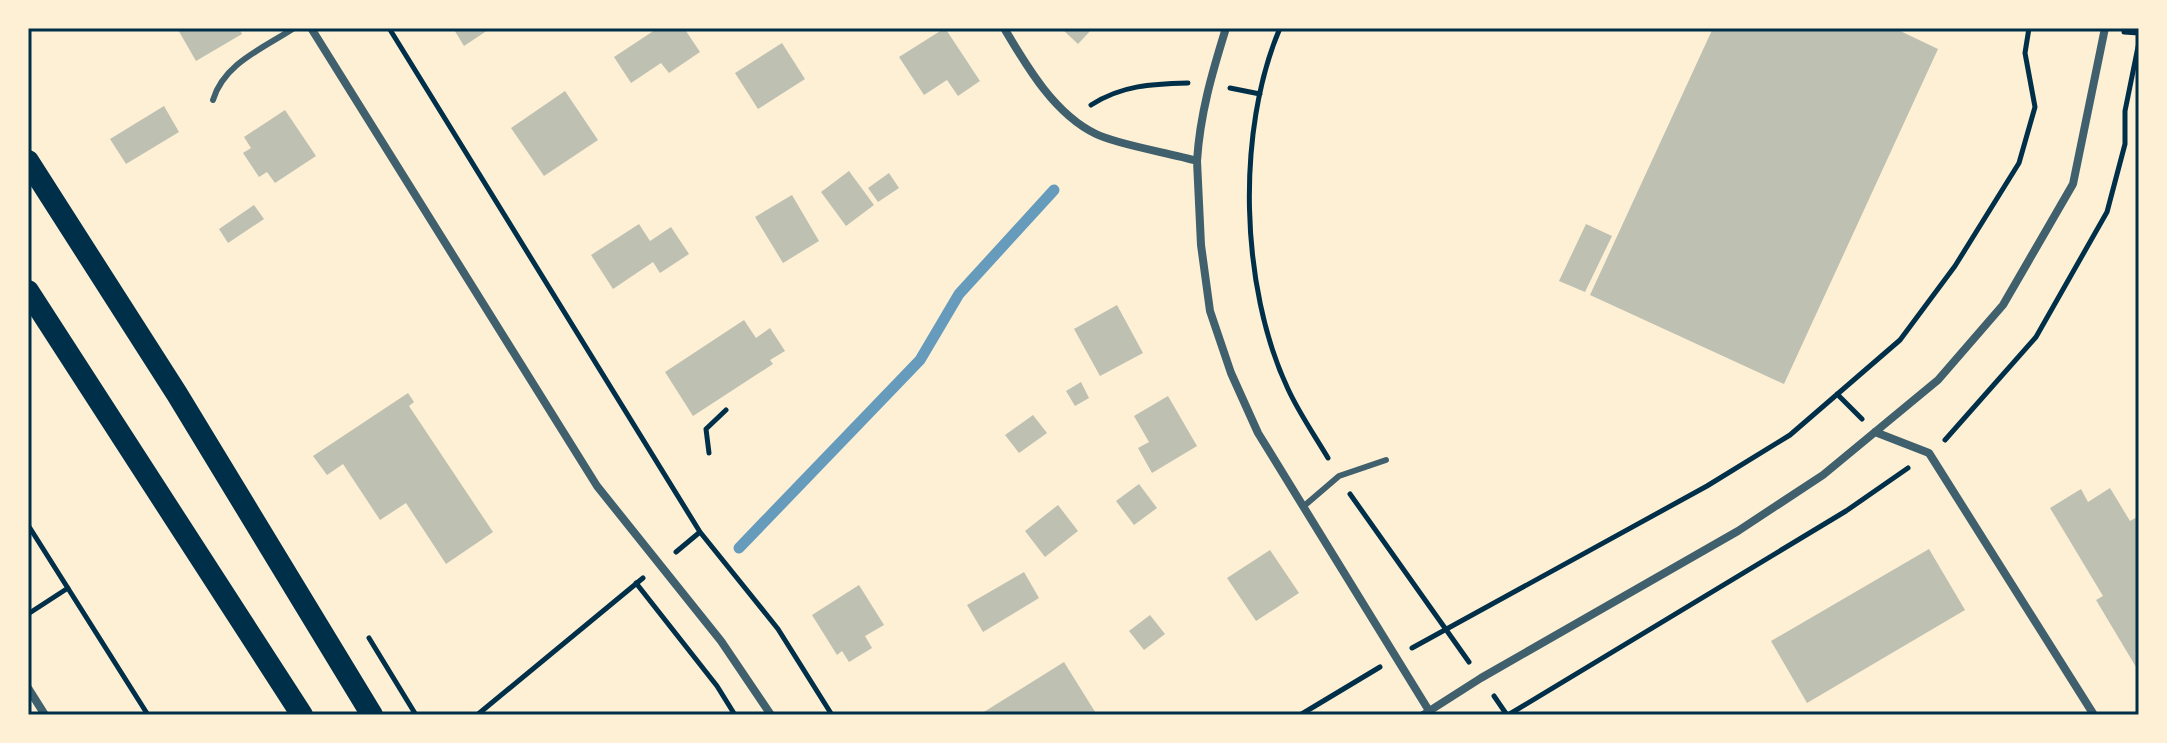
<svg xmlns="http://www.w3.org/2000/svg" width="2167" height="743" viewBox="0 0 2167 743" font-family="'Fira Sans',sans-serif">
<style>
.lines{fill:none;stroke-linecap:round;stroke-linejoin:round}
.stream{stroke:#669bbc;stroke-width:11}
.building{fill:#bec0b2}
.path{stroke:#003049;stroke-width:5}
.service{stroke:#3f606c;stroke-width:6}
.minor{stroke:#3f606c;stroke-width:8}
.trunk{stroke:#003049;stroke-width:22}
.neatline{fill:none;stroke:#003049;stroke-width:3}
</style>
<rect width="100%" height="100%" fill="#fdf0d5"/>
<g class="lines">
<!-- stream -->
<path class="stream" d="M 739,548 L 920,360 L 959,294 L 1054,190"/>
</g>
<!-- building -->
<path class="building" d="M 177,28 L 239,28 L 242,34 L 196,61 Z
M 453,28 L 491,28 L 464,46 Z
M 658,28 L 684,28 L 700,52 L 669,73 L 661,63 L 631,83 L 614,57 Z
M 945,28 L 980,81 L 958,96 L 947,80 L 924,95 L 899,57 Z
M 1061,28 L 1093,28 L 1078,44 Z
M 1713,28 L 1894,28 L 1938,49 L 1784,384 L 1590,295 Z
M 782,43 L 805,79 L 758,109 L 735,73 Z
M 565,91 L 598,140 L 544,176 L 511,128 Z
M 164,106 L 179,132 L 126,164 L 110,139 Z
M 285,110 L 316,156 L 275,183 L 267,172 L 259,177 L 243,153 L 251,148 L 244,137 Z
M 849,171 L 874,205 L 846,226 L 821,192 Z
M 889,173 L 899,188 L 878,202 L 868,188 Z
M 792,195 L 819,241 L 783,263 L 755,217 Z
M 254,205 L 264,219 L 228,243 L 219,229 Z
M 639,224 L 650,241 L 671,227 L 689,254 L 660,273 L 653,262 L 613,289 L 591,255 Z
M 1586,224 L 1612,236 L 1585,292 L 1559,281 Z
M 1117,305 L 1143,353 L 1100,376 L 1074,329 Z
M 744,320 L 756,338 L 770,328 L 785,351 L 770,360 L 773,364 L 693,416 L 665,372 Z
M 1081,382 L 1089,398 L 1075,406 L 1066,391 Z
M 408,393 L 414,402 L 409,406 L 493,532 L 446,564 L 406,503 L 380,520 L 343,464 L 327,475 L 313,456 Z
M 1168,396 L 1197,446 L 1152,473 L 1138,448 L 1149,442 L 1134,416 Z
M 1033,415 L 1047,433 L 1019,453 L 1005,435 Z
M 1139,484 L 1157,508 L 1134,525 L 1116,501 Z
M 2110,488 L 2130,521 L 2139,516 L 2139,672 L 2096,600 L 2103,596 L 2050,508 L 2081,489 L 2088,502 Z
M 1058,505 L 1078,531 L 1045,557 L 1025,531 Z
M 1929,549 L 1965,610 L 1807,703 L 1771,641 Z
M 1270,550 L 1299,593 L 1256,621 L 1227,578 Z
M 1024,572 L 1039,598 L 983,632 L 967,605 Z
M 859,585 L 884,625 L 865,636 L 872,648 L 849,662 L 842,651 L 837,655 L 812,615 Z
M 1150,615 L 1165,634 L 1144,650 L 1129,631 Z
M 1064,662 L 1097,715 L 979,715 Z"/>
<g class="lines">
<!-- path -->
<path class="path" d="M 389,28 L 700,532 L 778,629 L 832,715
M 1280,28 C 1236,131 1240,287 1288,389 C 1299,413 1315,436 1328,458
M 2124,32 L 2139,33
M 1230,88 L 1260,94
M 1091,105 C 1122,85 1152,84 1188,83
M 1837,394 L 1862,419
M 1945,440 L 2036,337 L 2107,212 L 2125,144 L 2125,111 L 2139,42
M 709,453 L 706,429 L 726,410
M 1350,494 L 1469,662
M 28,525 L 148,715
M 676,552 L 700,532
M 636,583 L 717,686 L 735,715
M 28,614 L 68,588
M 369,638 L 416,715
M 1412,648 L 1707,486 L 1790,435 L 1900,340 L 1955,266 L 2019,163 L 2035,107 L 2025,53 L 2029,28
M 1494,696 L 1507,715
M 477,715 L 643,578
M 1300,715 L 1380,667
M 1508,715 L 1846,511 L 1908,468"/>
<!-- service -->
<path class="service" d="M 213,100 C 224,63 264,48 294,28
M 1304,506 L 1339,476 L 1386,460"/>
<!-- minor -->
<path class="minor" d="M 311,28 L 597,486 L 721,641 L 771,715
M 1004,28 C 1026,65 1054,114 1096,134 C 1118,145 1171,153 1197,161 L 1201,245 L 1210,311 L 1231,373 L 1258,433 L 1431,714
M 1197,161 C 1200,114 1212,73 1226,28
M 1875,432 L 1929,453 L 2094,715
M 28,688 L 45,715
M 1423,715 L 1481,678 L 1738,531 L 1823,475 L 1938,380 L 2003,305 L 2073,184 L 2105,28"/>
<!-- trunk -->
<path class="trunk" d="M 28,161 L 177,394 L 372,715
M 28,291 L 302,715"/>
</g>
<!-- border -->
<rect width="2167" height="743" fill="none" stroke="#fdf0d5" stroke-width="60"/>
<rect x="30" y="30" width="2107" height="683" class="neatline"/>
</svg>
